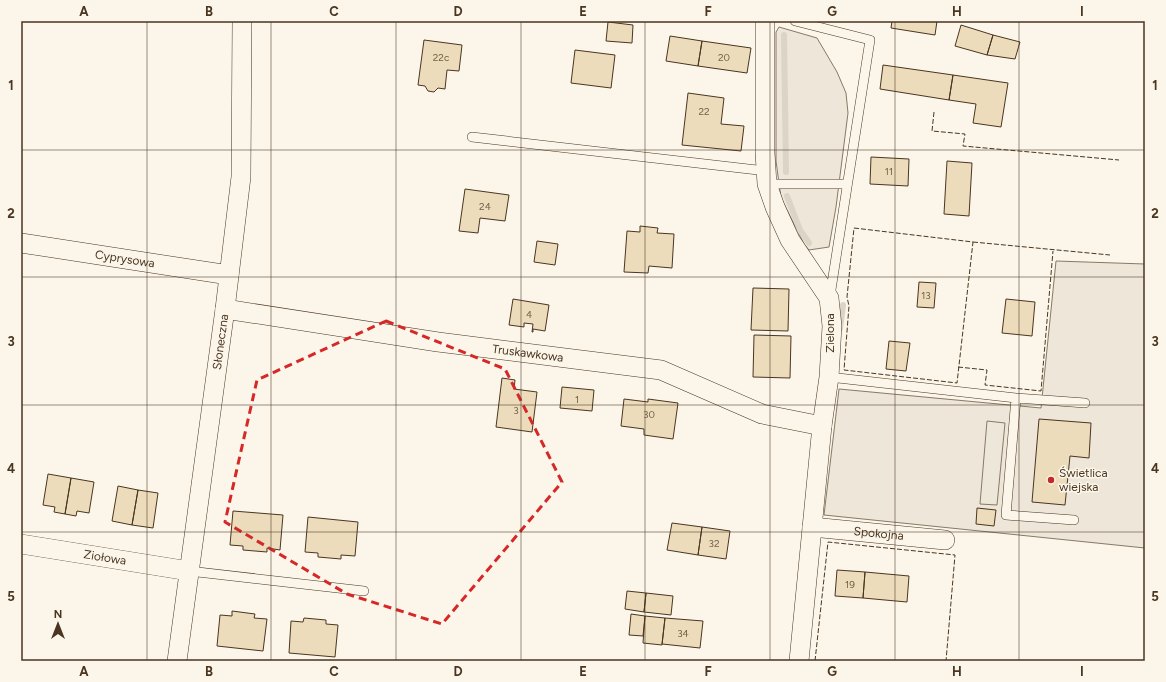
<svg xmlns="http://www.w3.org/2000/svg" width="1166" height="682" viewBox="0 0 1166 682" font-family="Figtree,sans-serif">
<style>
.green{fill:#ede6d9;stroke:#887966}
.parking{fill:#ede7d9;stroke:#887966}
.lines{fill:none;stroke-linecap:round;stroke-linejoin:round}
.stream{stroke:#dcd4c6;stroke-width:6}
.building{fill:#ecdcbc;stroke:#4a3520}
.service-casing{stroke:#4a3520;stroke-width:10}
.minor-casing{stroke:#4a3520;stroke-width:20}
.service{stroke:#fbf6e9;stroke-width:9}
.minor{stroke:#fbf6e9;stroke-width:19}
.fence{stroke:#4a3520;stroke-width:1;stroke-dasharray:5 2;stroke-linecap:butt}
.marked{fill:none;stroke:#d62828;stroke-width:3;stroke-dasharray:8 5;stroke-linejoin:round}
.grid{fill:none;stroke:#4a3520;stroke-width:1;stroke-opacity:0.55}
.poi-dot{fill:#c62828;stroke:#fbf6e9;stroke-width:1.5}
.labels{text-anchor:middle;stroke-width:3;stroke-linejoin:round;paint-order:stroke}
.number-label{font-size:10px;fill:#725f47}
.street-label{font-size:12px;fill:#4a3520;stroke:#fbf6e9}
.poi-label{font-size:12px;fill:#4a3520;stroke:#fbf6e9;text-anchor:start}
.neatline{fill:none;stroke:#4a3520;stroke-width:1.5}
.grid-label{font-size:13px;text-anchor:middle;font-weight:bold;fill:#4a3520}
</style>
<rect width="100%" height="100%" fill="#fbf6e9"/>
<!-- green -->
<path class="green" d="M 779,27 L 817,38 L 837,72 L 846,93 L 848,113 L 836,207 L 829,247 L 809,250 L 804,244 L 781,198 L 776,161 L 776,32 Z
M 1056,261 L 1145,264 L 1145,548 L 824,515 L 839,389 L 1041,408 Z"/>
<!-- parking -->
<path class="parking" d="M 987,421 L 1005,423 L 997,505 L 980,504 Z"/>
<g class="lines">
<!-- stream -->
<path class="stream" d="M 784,35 L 786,172
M 787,196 L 800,230 L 809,243
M 840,329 L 843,305"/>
</g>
<!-- building -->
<path class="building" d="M 892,21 L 937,21 L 935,35 L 891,28 Z
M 608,22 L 633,25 L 632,43 L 606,41 Z
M 961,25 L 993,35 L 987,55 L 955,46 Z
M 993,35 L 1020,42 L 1015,59 L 987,55 Z
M 670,36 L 702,41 L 698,66 L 666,61 Z
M 424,40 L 462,45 L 459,71 L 447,70 L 445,89 L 438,88 L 434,92 L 428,91 L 425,86 L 418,85 Z
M 702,41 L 751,48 L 747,73 L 698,66 Z
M 575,50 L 615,55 L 611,88 L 571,83 Z
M 883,65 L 953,75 L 949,100 L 880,89 Z
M 953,75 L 1008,83 L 1001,127 L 973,123 L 976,104 L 949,100 Z
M 688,93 L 724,98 L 721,124 L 744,126 L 741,151 L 682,145 Z
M 871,157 L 909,159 L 908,186 L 870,184 Z
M 947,161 L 972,163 L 969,216 L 944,214 Z
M 465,189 L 509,195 L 505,221 L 480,218 L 478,233 L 459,231 Z
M 640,226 L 658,228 L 657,233 L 674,234 L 672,268 L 649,266 L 648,273 L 624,272 L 627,231 L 640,232 Z
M 537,241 L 558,244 L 555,265 L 534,262 Z
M 919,282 L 936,283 L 934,308 L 917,307 Z
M 753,288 L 789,289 L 788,331 L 751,330 Z
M 513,299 L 549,305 L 545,331 L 533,329 L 533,332 L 532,332 L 533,324 L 524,323 L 524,327 L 509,325 Z
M 1006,299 L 1035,302 L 1032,336 L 1002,333 Z
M 754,335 L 791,336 L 790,378 L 753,377 Z
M 889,341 L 910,343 L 906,371 L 886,369 Z
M 502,378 L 515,380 L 514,389 L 537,392 L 532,432 L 496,427 Z
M 562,387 L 594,390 L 592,411 L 560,408 Z
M 624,399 L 648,402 L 648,399 L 678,403 L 673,439 L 644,435 L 644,429 L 621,426 Z
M 1039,419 L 1091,423 L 1089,458 L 1070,456 L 1065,505 L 1032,502 Z
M 48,474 L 71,478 L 65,514 L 54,512 L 55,507 L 43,505 Z
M 71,478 L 94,482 L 89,513 L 77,511 L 76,516 L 65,514 Z
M 118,486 L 138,490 L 132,525 L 112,521 Z
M 138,490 L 158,493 L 153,528 L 132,525 Z
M 977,508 L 996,510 L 994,526 L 976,524 Z
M 233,511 L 283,515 L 280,550 L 267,548 L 267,552 L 243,550 L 243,546 L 230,545 Z
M 308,517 L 358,522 L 355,556 L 341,555 L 341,559 L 318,557 L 318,553 L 305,552 Z
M 672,523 L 702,527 L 698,555 L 667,550 Z
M 702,527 L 730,531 L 726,559 L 698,555 Z
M 837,570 L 865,572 L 863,598 L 835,596 Z
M 865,572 L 909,576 L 907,602 L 863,598 Z
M 627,591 L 646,593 L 644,612 L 625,609 Z
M 646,593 L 673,596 L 671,615 L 644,612 Z
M 232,611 L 255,614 L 254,618 L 267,619 L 263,651 L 217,646 L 220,615 L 232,616 Z
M 631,614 L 645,616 L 643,636 L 629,635 Z
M 645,616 L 665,618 L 662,645 L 643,643 Z
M 304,618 L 326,620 L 326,624 L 338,625 L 335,657 L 289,653 L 291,621 L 303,622 Z
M 665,618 L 703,621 L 700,648 L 662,644 Z"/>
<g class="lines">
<!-- service casing -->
<g class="service-casing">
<path id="service" d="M 795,21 L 870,40 L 830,296
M 472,137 L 766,171
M 767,184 L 847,184
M 829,377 L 1016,398 L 1085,403
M 1016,398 L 1006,515 L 1074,520
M 189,571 L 364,591"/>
</g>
<!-- minor casing -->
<g class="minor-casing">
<g id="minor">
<path d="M 765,21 L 765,153 L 767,184 L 775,207 L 790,240 L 829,298 L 832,326 L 829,377 L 822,426 L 799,661"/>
<path id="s1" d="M 21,243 L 229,275"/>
<path id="s2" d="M 225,309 L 438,342 L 661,370 L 762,414 L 822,426"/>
<path id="s3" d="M 812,527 L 945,540"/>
<path id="s4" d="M 21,544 L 189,571"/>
<path id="s5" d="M 177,661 L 225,309 L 241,177 L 242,21"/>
</g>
</g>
<!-- service -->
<use href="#service" class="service"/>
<!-- minor -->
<use href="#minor" class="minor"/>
<!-- fence -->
<path class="fence" d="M 934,112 L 932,131 L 965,134 L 963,146 L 1119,160
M 854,228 L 973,242 L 957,383 L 844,370 L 849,306 L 847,297 Z
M 973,242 L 1110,255
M 958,367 L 987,370 L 985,385 L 1041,391 L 1053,251
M 815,661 L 828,542 L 955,555 L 946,661"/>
</g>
<!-- marked area -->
<path class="marked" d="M 386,321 L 505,369 L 562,482 L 442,624 L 347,594 L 225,522 L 257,380 Z"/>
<!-- grid -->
<path class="grid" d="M 147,21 L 147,661M 271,21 L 271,661M 396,21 L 396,661M 521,21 L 521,661M 645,21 L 645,661M 770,21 L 770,661M 895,21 L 895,661M 1019,21 L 1019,661M 21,150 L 1145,150M 21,277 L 1145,277M 21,405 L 1145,405M 21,532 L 1145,532"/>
<!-- markers -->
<circle class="poi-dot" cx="1051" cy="480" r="4"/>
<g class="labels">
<!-- number labels -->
<g class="number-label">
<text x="441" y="61">22c</text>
<text x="724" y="61">20</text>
<text x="704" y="115">22</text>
<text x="889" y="175">11</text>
<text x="485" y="210">24</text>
<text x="926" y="299">13</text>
<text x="529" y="318">4</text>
<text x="577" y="403">1</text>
<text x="516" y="414">3</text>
<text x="649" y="418">30</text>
<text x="714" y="547">32</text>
<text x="850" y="588">19</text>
<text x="683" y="637">34</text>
</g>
<!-- street labels -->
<g class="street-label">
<text dy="4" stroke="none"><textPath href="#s1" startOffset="105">Cyprysowa</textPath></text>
<text transform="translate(830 333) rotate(-90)" y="4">Zielona</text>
<text dy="4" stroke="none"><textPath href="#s5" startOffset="322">Słoneczna</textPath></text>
<text dy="4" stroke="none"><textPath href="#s2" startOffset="306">Truskawkowa</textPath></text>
<text dy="4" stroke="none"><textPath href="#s3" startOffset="67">Spokojna</textPath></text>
<text dy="4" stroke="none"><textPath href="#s4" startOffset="85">Ziołowa</textPath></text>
</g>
<!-- poi labels -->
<g class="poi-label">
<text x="1059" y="477">Świetlica<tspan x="1059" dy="14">wiejska</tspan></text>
</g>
</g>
<!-- border -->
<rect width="1166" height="682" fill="none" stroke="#fbf6e9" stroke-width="44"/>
<!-- north arrow -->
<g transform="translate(58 624)" stroke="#fbf6e9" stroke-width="3" paint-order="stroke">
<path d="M0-3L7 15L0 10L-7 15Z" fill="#4a3520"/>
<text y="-6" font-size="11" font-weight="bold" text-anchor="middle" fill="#4a3520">N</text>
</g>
<rect x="22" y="22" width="1122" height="638" class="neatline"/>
<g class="grid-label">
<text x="84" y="16">A</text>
<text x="209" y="16">B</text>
<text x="334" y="16">C</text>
<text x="458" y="16">D</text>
<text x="583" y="16">E</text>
<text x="708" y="16">F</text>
<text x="832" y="16">G</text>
<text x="957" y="16">H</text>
<text x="1082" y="16">I</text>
<text x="11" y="90">1</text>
<text x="1155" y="90">1</text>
<text x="11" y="218">2</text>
<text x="1155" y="218">2</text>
<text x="11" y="346">3</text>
<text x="1155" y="346">3</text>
<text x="11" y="473">4</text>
<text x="1155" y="473">4</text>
<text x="11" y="601">5</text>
<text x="1155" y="601">5</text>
<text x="84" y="676">A</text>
<text x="209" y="676">B</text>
<text x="334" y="676">C</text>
<text x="458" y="676">D</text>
<text x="583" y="676">E</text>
<text x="708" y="676">F</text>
<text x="832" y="676">G</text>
<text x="957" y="676">H</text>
<text x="1082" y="676">I</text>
</g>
</svg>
